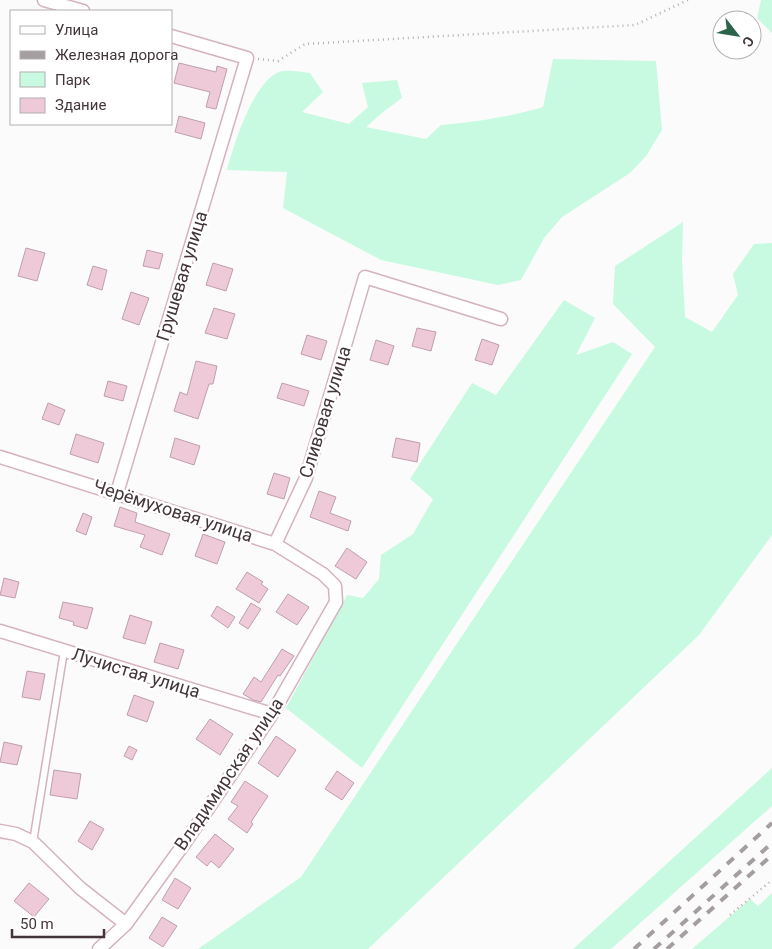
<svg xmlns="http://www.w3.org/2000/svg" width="772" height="949" viewBox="0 0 772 949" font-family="Roboto,sans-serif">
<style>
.green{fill:#c7fae0}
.building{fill:#eecad9;stroke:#c09ead}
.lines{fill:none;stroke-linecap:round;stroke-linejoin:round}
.lane-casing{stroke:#d5b2c1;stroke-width:9}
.street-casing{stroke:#d5b2c1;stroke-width:15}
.path{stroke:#b5afb1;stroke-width:2.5;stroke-dasharray:1 4;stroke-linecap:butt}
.lane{stroke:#fff;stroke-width:6}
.street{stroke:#fff;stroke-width:12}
.rail{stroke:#a59ea1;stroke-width:4;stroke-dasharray:9 9;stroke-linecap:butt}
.labels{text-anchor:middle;stroke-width:5;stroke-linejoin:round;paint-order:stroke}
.street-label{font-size:18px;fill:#44353b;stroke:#fff}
</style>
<rect width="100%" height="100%" fill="#fbfbfb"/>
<!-- green -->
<path class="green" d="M 761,0 L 772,0 L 772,33 L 757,18 Z
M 553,59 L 656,61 L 662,130 L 646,156 L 630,173 L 562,217 L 544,238 L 521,280 L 498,285 L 381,260 L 283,208 L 287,172 L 227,170 C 233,147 255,75 283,71 C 291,70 302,72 310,73 L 323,92 L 302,112 L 349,124 L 368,107 L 362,83 L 397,80 L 402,98 L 383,112 L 366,127 L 426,139 L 441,125 C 476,122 509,117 543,107 Z
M 683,222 L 682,262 L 685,317 L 712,332 L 738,295 L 733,274 L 754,244 L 772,243 L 772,535 L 699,635 L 368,949 L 198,949 L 301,877 L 655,347 L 613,304 L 615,266 Z
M 564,300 L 595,318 L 576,355 L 613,342 L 632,354 L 362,768 L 286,708 L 347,595 L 363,598 L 379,579 L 381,555 L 413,534 L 433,499 L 410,479 L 472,383 L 496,395 Z
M 772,768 L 772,806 L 611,949 L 573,949 Z
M 772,893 L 772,949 L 692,949 L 750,899 L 758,906 Z"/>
<!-- building -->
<path class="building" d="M 179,63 L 216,72 L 217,66 L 227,69 L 216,109 L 206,107 L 210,92 L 174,83 Z
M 179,116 L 205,123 L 201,139 L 175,132 Z
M 26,248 L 45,253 L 37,281 L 18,276 Z
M 147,250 L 163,254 L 159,269 L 143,266 Z
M 213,263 L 233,269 L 226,291 L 206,285 Z
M 93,266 L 107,270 L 102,290 L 87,285 Z
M 131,292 L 149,298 L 139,325 L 122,319 Z
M 214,308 L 235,314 L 227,339 L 205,333 Z
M 417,328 L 436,332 L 431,351 L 412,346 Z
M 307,335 L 327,341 L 321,360 L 301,354 Z
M 482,339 L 499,345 L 492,365 L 475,360 Z
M 376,340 L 394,346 L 388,365 L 370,360 Z
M 196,361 L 217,366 L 213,384 L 209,384 L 198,419 L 174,411 L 180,392 L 187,395 Z
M 108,381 L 127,386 L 123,401 L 104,396 Z
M 282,383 L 309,391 L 304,406 L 277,398 Z
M 48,403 L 65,410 L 59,425 L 42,419 Z
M 76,434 L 104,443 L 98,463 L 70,454 Z
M 175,438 L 200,446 L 194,465 L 170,457 Z
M 396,438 L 420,443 L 417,462 L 392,457 Z
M 274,473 L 290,478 L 284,499 L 267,494 Z
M 319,491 L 336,497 L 330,513 L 351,521 L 348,531 L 310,517 Z
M 120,507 L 137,513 L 135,522 L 170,534 L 162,555 L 140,547 L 145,535 L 114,526 Z
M 83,513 L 92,517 L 86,535 L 76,531 Z
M 203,534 L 225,542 L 217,564 L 195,556 Z
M 347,548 L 367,562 L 356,579 L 335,566 Z
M 247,572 L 263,582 L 261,584 L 268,589 L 259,603 L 236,589 Z
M 4,578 L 19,582 L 15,598 L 0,595 Z
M 288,594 L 309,607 L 297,625 L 276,612 Z
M 63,602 L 93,608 L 87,629 L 73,625 L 74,622 L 59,618 Z
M 251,603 L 261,609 L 248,629 L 239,623 Z
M 217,606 L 235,617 L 228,628 L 211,616 Z
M 130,615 L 152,622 L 145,644 L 123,638 Z
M 160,643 L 184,650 L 178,669 L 154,662 Z
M 282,649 L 294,656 L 280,676 L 278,675 L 261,702 L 253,700 L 243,694 L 254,677 L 261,682 Z
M 27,671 L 45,674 L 40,700 L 22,697 Z
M 134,695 L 154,702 L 147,722 L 127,715 Z
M 210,719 L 233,734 L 220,755 L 196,739 Z
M 276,736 L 296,750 L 278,777 L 258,763 Z
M 4,742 L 22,746 L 17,765 L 0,762 Z
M 129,746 L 137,750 L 132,760 L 124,756 Z
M 54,770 L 81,774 L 77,799 L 50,795 Z
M 337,771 L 354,783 L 342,800 L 325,789 Z
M 245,781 L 268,796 L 251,822 L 253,824 L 247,833 L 228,819 L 238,806 L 231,802 Z
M 90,821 L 104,829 L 92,850 L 78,841 Z
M 215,834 L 234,849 L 219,868 L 211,861 L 207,866 L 196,857 Z
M 175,878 L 191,888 L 178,909 L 162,900 Z
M 29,883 L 49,899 L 34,917 L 14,901 Z
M 162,917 L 177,926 L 163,947 L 149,938 Z"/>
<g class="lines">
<!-- lane casing -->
<g class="lane-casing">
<path id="lane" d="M 33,842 L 64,651"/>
</g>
<!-- street casing -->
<g class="street-casing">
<path id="street" d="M 44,0 L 83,11
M 0,457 L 275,544 L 323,574 L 335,586 L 336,602 L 272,714 L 186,841 L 126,924 L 99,949
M 117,493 L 247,58 L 171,36
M 275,544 L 306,478 L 365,277 L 501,319
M 0,631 L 272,714
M 0,831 L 16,834 L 33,842 L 80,888 L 126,924"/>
</g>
<!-- path -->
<path class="path" d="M 258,59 L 278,61 L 305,44 L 635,25 L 688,0
M 730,915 L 772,880"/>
<!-- lane -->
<use href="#lane" class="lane"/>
<!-- street -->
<use href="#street" class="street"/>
<!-- rail -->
<path class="rail" d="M 634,949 L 772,823
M 654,949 L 772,843
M 667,949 L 772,855"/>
</g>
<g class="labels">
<!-- street labels -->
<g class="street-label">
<text transform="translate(182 276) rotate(-73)" y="6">Грушевая улица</text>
<text transform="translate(325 412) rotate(-73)" y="6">Сливовая улица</text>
<text transform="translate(173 511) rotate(18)" y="6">Черёмуховая улица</text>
<text transform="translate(136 673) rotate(17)" y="6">Лучистая улица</text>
<text transform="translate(229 774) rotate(-56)" y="6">Владимирская улица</text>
</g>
</g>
<!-- legend -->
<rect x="10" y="10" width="162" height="115" fill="#ffffff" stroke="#b4aeb1"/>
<rect x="20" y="26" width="25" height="8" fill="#ffffff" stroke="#b4aeb1"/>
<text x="55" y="35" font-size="15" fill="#44353b">Улица</text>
<rect x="20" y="51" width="25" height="8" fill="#a59ea1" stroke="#b4aeb1"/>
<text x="55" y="60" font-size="15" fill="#44353b">Железная дорога</text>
<rect x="20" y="72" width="25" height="15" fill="#c7fae0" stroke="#b4aeb1"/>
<text x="55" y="85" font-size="15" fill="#44353b">Парк</text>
<rect x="20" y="98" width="25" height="15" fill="#eecad9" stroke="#b4aeb1"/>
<text x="55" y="110" font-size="15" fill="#44353b">Здание</text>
<!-- north arrow -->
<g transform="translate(737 35) rotate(121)"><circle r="24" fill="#ffffff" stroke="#b4aeb1"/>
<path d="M0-4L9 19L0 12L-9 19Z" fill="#2b634b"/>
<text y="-8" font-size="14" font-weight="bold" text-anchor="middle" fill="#44353b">С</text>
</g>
<!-- scale -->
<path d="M12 929v8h92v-8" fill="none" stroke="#44353b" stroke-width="2.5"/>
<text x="20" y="929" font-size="15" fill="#44353b" stroke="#ffffff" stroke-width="4" paint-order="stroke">50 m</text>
</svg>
